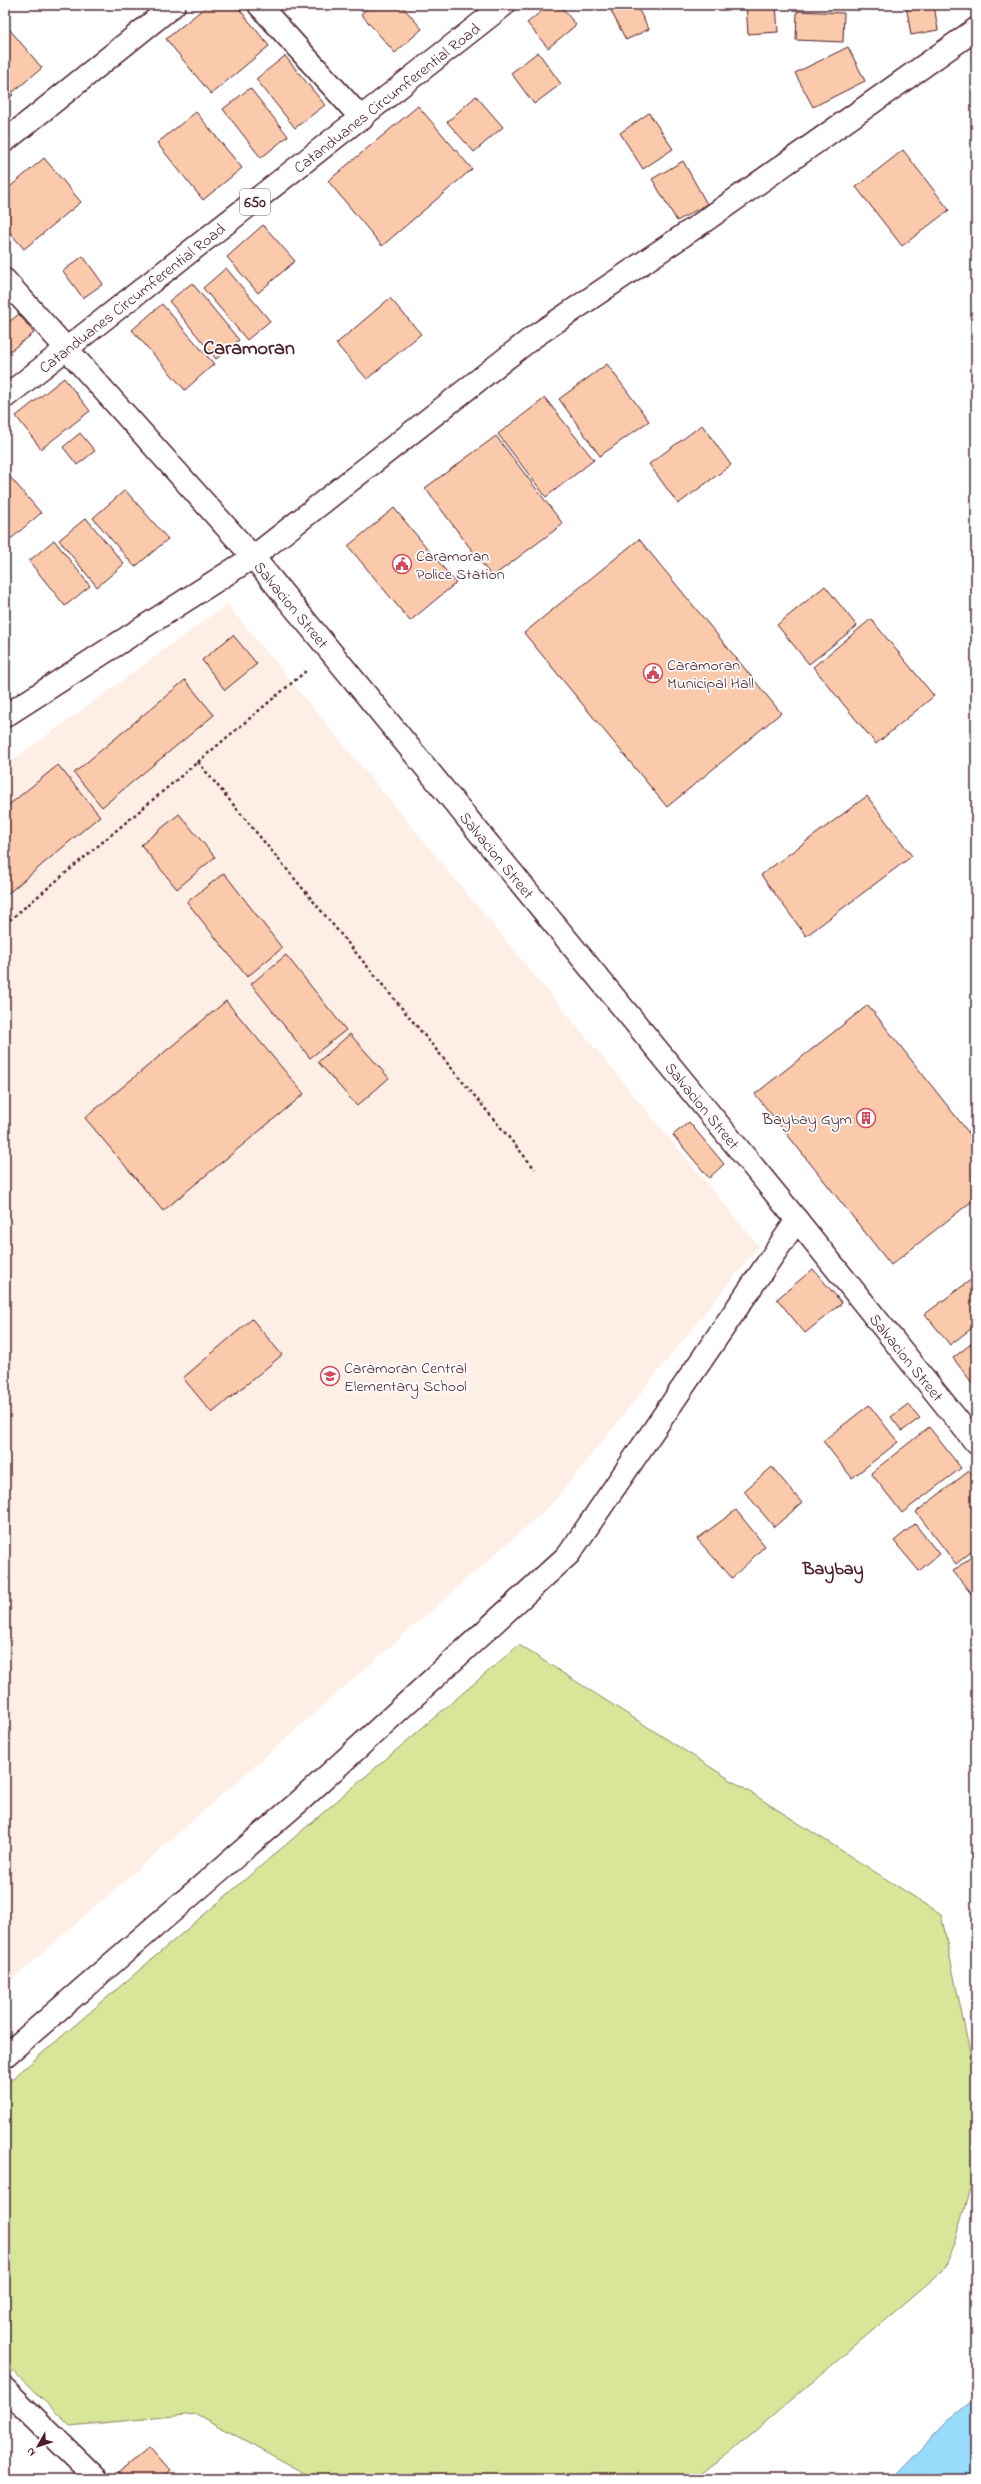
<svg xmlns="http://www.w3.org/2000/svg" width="981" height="2484" viewBox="0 0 981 2484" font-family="'Indie Flower',sans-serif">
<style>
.built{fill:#feefe6}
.green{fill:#d8e699;stroke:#918262}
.water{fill:#97dcfa;stroke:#7890a7}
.building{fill:#fbc9ab;stroke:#4a1f2b}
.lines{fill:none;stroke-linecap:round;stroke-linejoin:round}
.minor-casing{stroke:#4a1f2b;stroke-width:25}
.primary-casing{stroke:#4a1f2b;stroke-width:25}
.path{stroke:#4a1f2b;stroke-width:2.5;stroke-dasharray:3 3;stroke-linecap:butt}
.minor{stroke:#fff;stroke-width:22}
.primary{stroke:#fff;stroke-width:22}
.labels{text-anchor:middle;stroke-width:3.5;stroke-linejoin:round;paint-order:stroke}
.shield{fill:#fff;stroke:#80626b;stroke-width:1}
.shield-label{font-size:15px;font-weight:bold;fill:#4a1f2b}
.street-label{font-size:16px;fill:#4a1f2b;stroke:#fff}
.poi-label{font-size:16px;fill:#4a1f2b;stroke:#fff;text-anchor:start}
.quarter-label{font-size:18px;font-weight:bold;fill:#4a1f2b;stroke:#fff}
.district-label{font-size:20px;font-weight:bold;fill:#4a1f2b;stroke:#fff}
</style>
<rect width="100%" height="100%" fill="#fff"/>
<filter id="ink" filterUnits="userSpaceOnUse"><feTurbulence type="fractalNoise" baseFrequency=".025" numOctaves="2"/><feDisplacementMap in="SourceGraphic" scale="8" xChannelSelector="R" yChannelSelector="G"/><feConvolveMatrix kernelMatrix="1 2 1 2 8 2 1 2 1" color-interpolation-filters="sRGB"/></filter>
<g filter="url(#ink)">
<!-- built -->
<path class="built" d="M 227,604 L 759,1246 L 551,1505 L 5,1986 L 5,766 Z"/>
<!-- green -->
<path class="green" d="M 519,1645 L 941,1914 L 976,2082 L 976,2169 L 947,2267 L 728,2454 L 692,2479 L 316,2479 L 196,2414 L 70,2426 L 5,2363 L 5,2085 Z"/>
<!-- water -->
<path class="water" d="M 976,2399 L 976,2479 L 891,2479 L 947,2422 Z"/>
<!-- building -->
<path class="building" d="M 208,5 L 236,5 L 269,46 L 211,94 L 166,39 Z
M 371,5 L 401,5 L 422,29 L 395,53 L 361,14 Z
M 549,5 L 560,5 L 576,25 L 548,48 L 527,23 Z
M 608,5 L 636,5 L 649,29 L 626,40 Z
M 746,5 L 776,5 L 778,32 L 748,34 Z
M 906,5 L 934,5 L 938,30 L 911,35 Z
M 797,11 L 844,13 L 843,42 L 796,40 Z
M 5,24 L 42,68 L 13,92 L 5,83 Z
M 848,47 L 865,81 L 813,107 L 795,73 Z
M 538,52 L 561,84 L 534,104 L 511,73 Z
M 285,56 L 325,105 L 295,128 L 256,79 Z
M 5,86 L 13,95 L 5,102 Z
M 250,88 L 288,136 L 261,158 L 223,109 Z
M 476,96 L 503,127 L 474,152 L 447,122 Z
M 418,106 L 472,169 L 382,246 L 328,181 Z
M 196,112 L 242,168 L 203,200 L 157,143 Z
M 649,113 L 673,149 L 643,169 L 620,133 Z
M 903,150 L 949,210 L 902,246 L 856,187 Z
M 44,158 L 81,202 L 24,249 L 5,227 L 5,191 Z
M 683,161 L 707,204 L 677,221 L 652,179 Z
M 263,225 L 295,261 L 258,293 L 227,257 Z
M 83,256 L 103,284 L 83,298 L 63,271 Z
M 226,268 L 270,321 L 247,340 L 203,288 Z
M 192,283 L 239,340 L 216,359 L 169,301 Z
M 390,298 L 421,334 L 367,379 L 336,344 Z
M 162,304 L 214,364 L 185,390 L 132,330 Z
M 19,314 L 34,333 L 5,355 L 5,325 Z
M 607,364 L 649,421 L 600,456 L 559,399 Z
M 64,378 L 90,411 L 41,449 L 16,416 Z
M 545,398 L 594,460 L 546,497 L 498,434 Z
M 702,425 L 731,465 L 678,504 L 649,464 Z
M 80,433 L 95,451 L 77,465 L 63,447 Z
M 496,436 L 563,524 L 492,577 L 425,488 Z
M 5,471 L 41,513 L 6,543 L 5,541 Z
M 125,490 L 168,539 L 135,567 L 93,518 Z
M 394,508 L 456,583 L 410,621 L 348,546 Z
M 86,518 L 124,564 L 97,587 L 59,540 Z
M 639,539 L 781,713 L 667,807 L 524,633 Z
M 54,540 L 90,586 L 65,606 L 29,561 Z
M 825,586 L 857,626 L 809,664 L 777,625 Z
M 871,619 L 934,696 L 876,744 L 813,667 Z
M 233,635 L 257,664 L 225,690 L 202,660 Z
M 185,680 L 214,715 L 102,807 L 74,773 Z
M 58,765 L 100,816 L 5,896 L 5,808 Z
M 867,796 L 912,856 L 806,936 L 761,875 Z
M 179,814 L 215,857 L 177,889 L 141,845 Z
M 224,873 L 282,948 L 247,977 L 187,902 Z
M 286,955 L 346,1030 L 310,1058 L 251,984 Z
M 226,1001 L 304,1094 L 163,1211 L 85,1118 Z
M 868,1005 L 976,1142 L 976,1198 L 891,1265 L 755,1094 Z
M 350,1034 L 389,1078 L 357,1106 L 318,1062 Z
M 689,1122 L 724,1164 L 709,1178 L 673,1135 Z
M 813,1269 L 842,1303 L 805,1333 L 777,1299 Z
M 976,1276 L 976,1325 L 950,1345 L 925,1314 Z
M 252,1319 L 282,1355 L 212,1413 L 183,1378 Z
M 976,1340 L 976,1388 L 953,1358 Z
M 908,1404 L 920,1418 L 902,1431 L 891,1417 Z
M 869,1405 L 898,1442 L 852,1478 L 823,1441 Z
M 929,1427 L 961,1468 L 902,1513 L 871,1473 Z
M 772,1467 L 802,1503 L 774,1527 L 744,1491 Z
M 969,1471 L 976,1479 L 976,1548 L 956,1564 L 916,1512 Z
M 736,1510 L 765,1546 L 732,1578 L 697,1539 Z
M 915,1524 L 939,1554 L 919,1571 L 894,1541 Z
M 976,1553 L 976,1600 L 953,1571 Z
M 149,2447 L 170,2471 L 161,2479 L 124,2479 L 119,2473 Z"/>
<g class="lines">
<!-- minor casing -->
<g class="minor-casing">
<g id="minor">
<path d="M 259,5 L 362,119"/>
<path d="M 5,141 L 174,5"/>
<path id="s1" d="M 5,280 L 253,557 L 797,1220 L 976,1443"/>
<path d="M 5,716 L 253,557 L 532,338 L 706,220 L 976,29"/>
<path d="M 5,2056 L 301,1800 L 569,1554 L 797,1220"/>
<path d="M 5,2389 L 97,2479"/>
</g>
</g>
<!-- primary casing -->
<g class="primary-casing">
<g id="primary">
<path id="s2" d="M 5,397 L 504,5"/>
</g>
</g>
<!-- path -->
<path class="path" d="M 198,762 L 535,1169
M 5,924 L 306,671"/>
<!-- minor -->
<use href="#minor" class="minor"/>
<!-- primary -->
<use href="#primary" class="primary"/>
</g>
</g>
<!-- icons -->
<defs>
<g id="civic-ring" transform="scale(1)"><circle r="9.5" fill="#fff" stroke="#d1495b" stroke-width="1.5"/><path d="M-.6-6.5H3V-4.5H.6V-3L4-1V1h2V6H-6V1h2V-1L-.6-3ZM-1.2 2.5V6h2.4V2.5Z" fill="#d1495b"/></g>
<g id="building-ring" transform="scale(1)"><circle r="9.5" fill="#fff" stroke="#d1495b" stroke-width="1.5"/><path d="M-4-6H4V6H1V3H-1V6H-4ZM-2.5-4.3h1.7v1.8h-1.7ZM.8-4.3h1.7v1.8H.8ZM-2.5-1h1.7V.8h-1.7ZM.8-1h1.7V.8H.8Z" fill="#d1495b"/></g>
<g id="school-ring" transform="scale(1)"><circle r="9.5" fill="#fff" stroke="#d1495b" stroke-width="1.5"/><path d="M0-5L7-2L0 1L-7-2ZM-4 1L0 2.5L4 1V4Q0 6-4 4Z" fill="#d1495b"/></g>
</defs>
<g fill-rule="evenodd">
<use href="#civic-ring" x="402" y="564"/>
<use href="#civic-ring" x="653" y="673"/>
<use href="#building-ring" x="866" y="1118"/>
<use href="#school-ring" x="330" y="1376"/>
</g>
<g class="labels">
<!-- shield labels -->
<rect class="shield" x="240" y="189" width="30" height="26" rx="3"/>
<g class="shield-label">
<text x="255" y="207">650</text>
</g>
<!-- street labels -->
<g class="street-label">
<text dy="6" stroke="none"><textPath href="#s2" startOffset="485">Catanduanes Circumferential Road</textPath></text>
<text dy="6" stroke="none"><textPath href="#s2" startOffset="161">Catanduanes Circumferential Road</textPath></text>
<text dy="6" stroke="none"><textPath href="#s1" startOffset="433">Salvacion Street</textPath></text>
<text dy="6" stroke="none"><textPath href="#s1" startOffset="757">Salvacion Street</textPath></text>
<text dy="6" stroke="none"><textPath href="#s1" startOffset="1081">Salvacion Street</textPath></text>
<text dy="6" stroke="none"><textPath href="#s1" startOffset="1405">Salvacion Street</textPath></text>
</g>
<!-- poi labels -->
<g class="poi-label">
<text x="416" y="561">Caramoran<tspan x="416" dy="18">Police Station</tspan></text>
<text x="667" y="670">Caramoran<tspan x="667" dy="18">Municipal Hall</tspan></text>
<text x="852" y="1124" text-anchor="end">Baybay Gym</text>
<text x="344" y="1373">Caramoran Central<tspan x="344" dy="18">Elementary School</tspan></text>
</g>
<!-- quarter labels -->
<g class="quarter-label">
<text x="833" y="1574">Baybay</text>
</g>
<!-- district labels -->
<g class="district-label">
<text x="249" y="354">Caramoran</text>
</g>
</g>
<!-- margin -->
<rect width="981" height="2484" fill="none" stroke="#fff" stroke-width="20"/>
<rect x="10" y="10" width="961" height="2464" fill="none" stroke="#4a1f2b" stroke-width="1.5" filter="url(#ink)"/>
<!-- north arrow -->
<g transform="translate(38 2446) rotate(231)" stroke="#ffffff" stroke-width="3" paint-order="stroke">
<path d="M0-3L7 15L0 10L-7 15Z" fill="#4a1f2b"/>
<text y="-6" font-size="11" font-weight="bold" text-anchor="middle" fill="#4a1f2b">N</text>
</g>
</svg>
